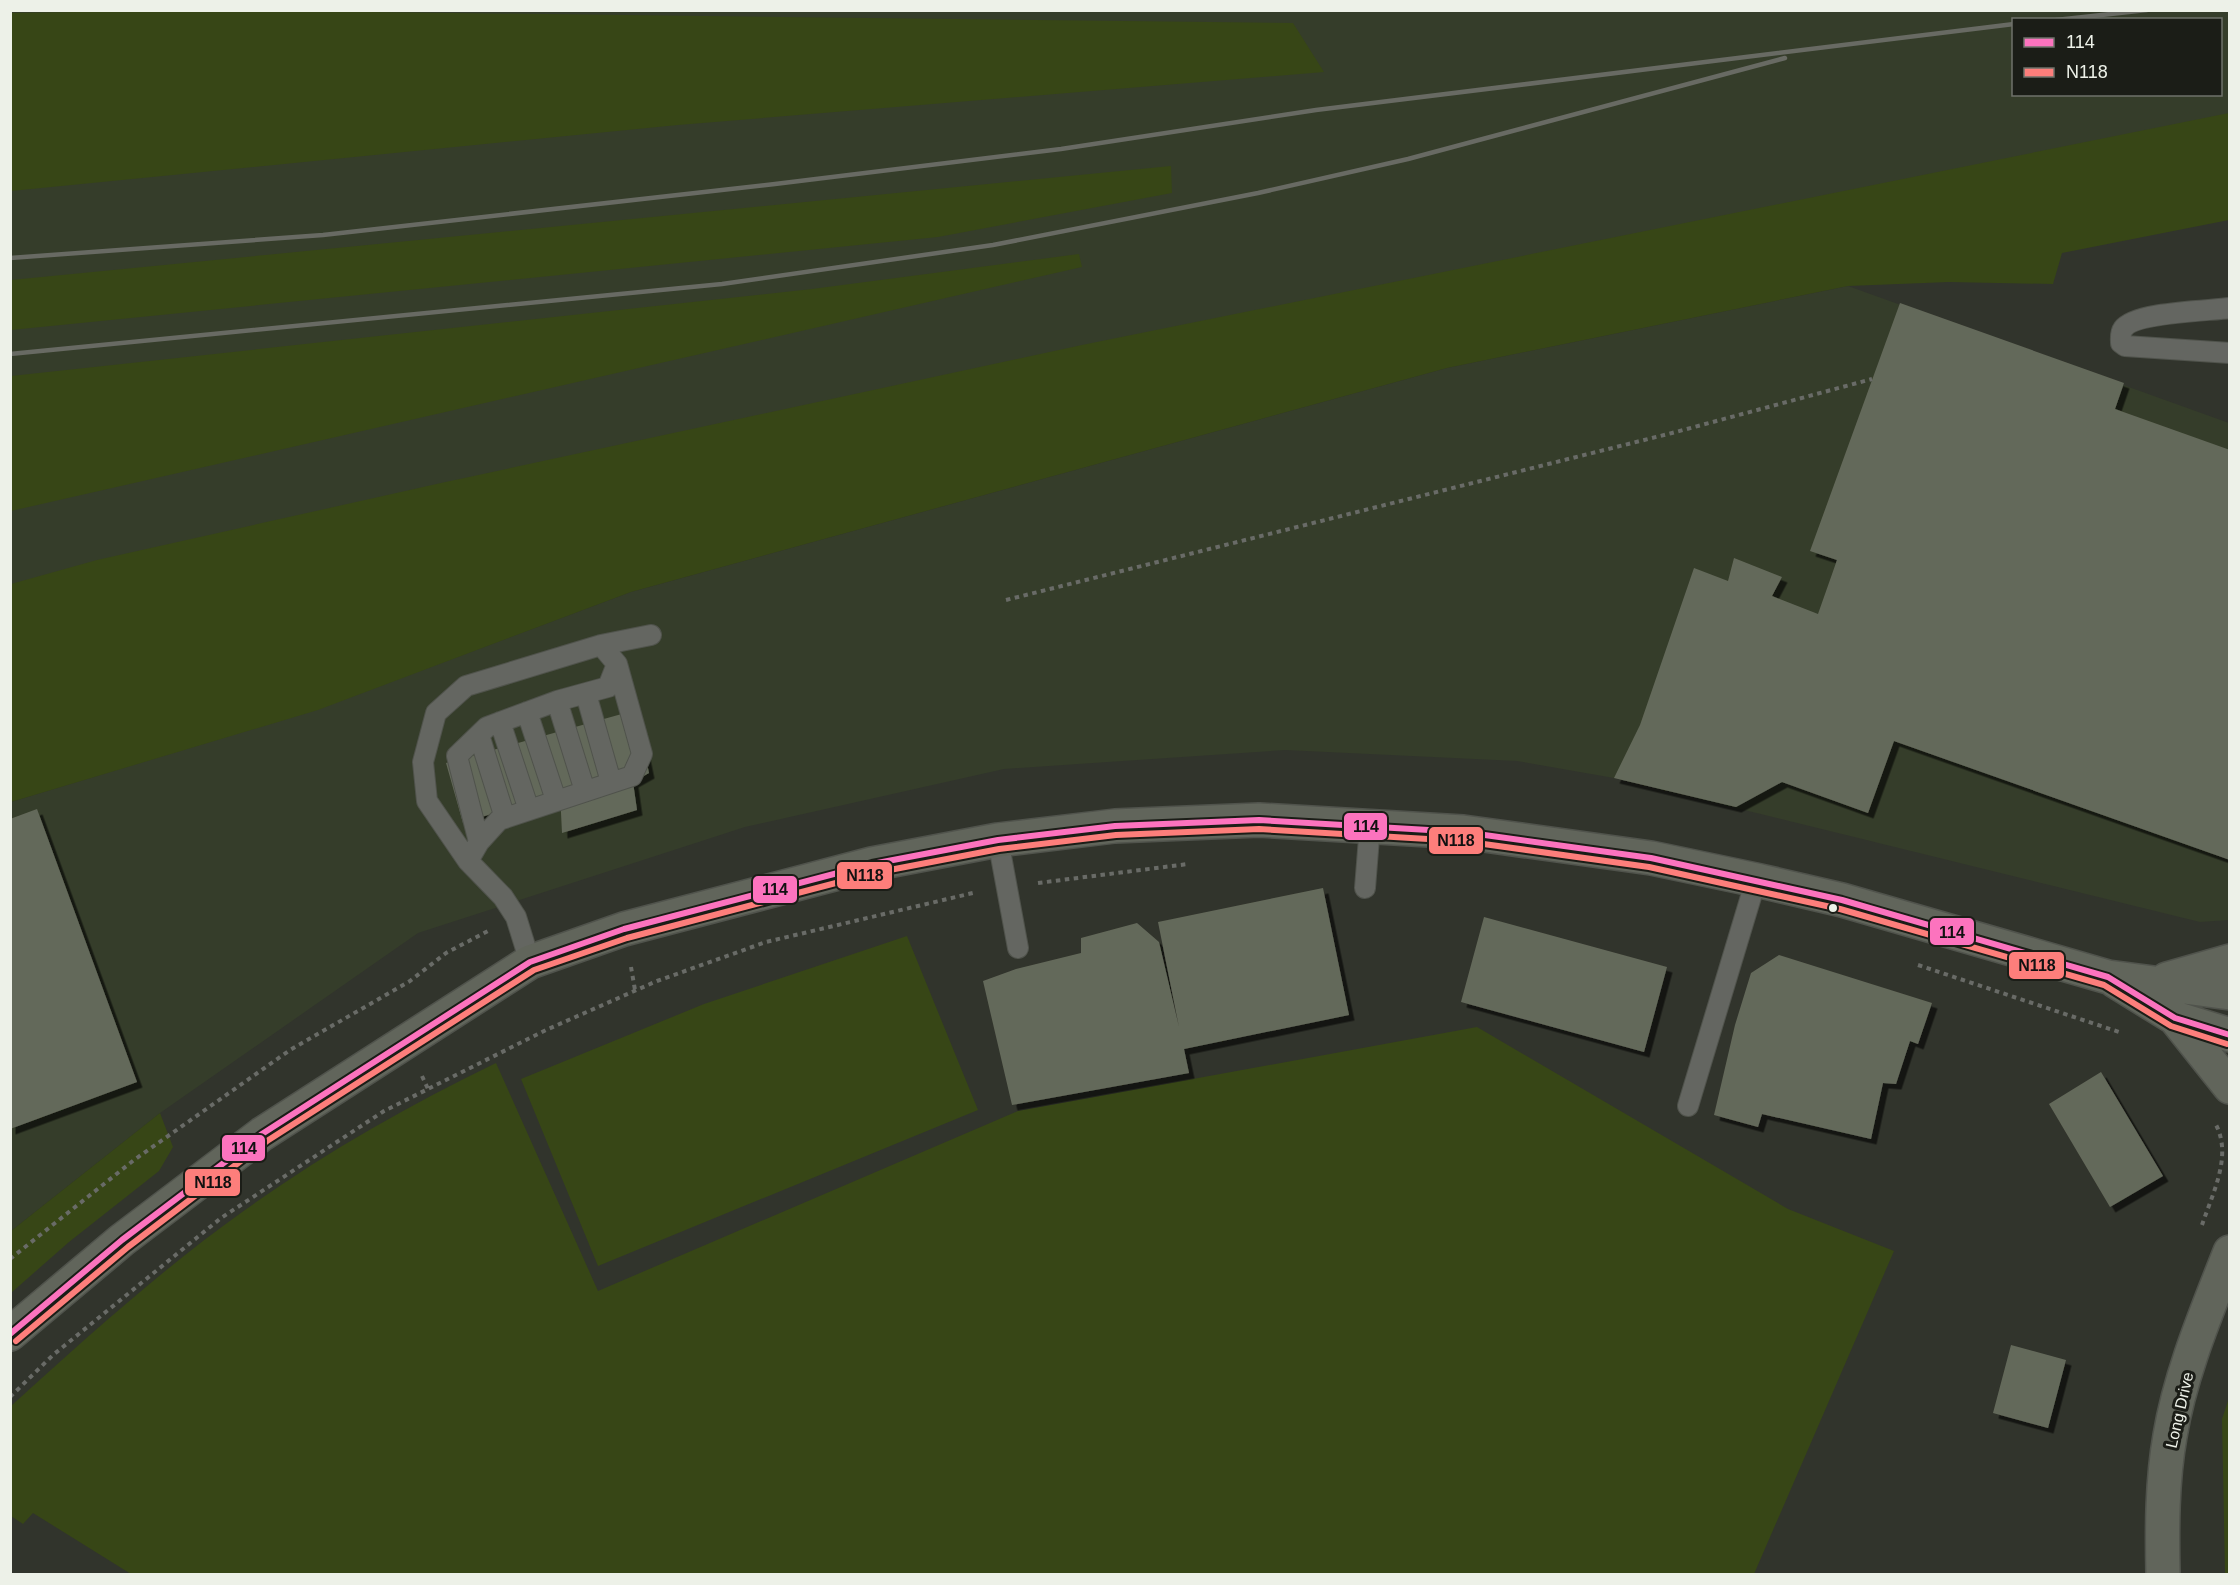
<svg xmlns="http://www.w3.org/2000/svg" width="2240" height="1585" viewBox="0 0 2240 1585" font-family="Helvetica,sans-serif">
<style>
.built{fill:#353d2a;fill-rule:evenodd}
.green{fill:#374616}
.building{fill:#64695a;filter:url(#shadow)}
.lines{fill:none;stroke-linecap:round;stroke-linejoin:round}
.lane-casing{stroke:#50534c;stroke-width:22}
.secondary-casing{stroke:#50534c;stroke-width:36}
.path{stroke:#696b67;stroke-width:4;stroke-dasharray:4.5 4.5;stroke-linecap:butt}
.lane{stroke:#646661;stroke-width:20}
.secondary{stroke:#61655b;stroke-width:33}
.rail{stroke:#686a63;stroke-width:4.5}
.bus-1-casing{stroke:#1b1d17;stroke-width:10}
.bus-2-casing{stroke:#1b1d17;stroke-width:10}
.bus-1{stroke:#fc73be;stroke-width:6}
.bus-2{stroke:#fd7e7b;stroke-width:6}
.bus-dot{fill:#edf1e8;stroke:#1b1d17;stroke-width:2}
.labels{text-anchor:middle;stroke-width:6;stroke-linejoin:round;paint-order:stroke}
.street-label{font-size:16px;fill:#edf1e8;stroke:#1b1d17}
.line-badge{stroke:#1b1d17;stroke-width:2}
.pale-badge-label{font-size:16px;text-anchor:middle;font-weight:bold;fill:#111}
</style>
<defs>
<filter id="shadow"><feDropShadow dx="5.5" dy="5.5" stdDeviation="0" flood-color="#0009"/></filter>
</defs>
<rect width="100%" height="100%" fill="#31342c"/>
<!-- built -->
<path class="built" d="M 10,11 L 2229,11 L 2229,182 L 11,645 ZM 2014,20 L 2220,20 L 2220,94 L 2014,94 Z
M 1848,286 L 2229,423 L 2229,920 L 2200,922 L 1614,778 L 1517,761 L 1285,750 L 1004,769 L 745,827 L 418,933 L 160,1113 L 11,1231 L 11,802 L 318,709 L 631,592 L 1447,368 Z"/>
<!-- green -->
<path class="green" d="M 206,10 L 1293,23 L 1324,72 L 678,125 L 11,191 L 11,13 Z
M 2229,113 L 2229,220 L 2062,253 L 2053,284 L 1949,282 L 1848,286 L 1447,368 L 631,592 L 318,710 L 11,802 L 11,584 L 97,560 L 441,483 L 1082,345 Z
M 1171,166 L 1172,193 L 938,237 L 11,330 L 11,280 Z
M 1079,254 L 1082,267 L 11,511 L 11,376 L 812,289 Z
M 907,936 L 978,1110 L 598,1266 L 521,1079 L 704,1004 Z
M 1477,1027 L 1788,1209 L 1894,1251 L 1754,1574 L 131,1574 L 33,1513 L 23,1524 L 11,1516 L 11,1406 C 86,1338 162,1269 245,1210 C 323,1154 409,1105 496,1063 L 598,1291 L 1018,1111 Z
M 160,1113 L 173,1147 L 159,1171 L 69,1242 L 11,1293 L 11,1231 Z
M 2229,1398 L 2230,1574 L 2225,1574 L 2222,1419 Z"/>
<!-- building -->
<path class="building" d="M 1900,303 L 2124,383 L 2115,409 L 2230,450 L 2230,860 L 1894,741 L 1868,813 L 1782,782 L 1736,807 L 1614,778 L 1640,725 L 1694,568 L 1728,581 L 1734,558 L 1782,577 L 1772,596 L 1818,614 L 1837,560 L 1810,551 Z
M 636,710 L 649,773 L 633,782 L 637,810 L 562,833 L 560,792 L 463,823 L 446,763 Z
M 37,809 L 137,1082 L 10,1129 L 10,819 Z
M 1323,888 L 1349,1015 L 1184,1049 L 1189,1073 L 1012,1105 L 983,981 L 1016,969 L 1081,953 L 1081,938 L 1137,923 L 1159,942 L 1179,1027 L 1158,922 Z
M 1484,917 L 1667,967 L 1644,1052 L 1461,1002 Z
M 1779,955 L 1932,1003 L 1918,1044 L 1910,1041 L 1896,1084 L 1883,1083 L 1871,1139 L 1762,1114 L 1758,1127 L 1714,1115 L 1735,1025 L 1751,973 Z
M 2101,1072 L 2163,1176 L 2110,1207 L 2049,1104 Z
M 2011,1345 L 2066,1360 L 2048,1428 L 1993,1413 Z"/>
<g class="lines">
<!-- lane casing -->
<g class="lane-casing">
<path id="lane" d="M 2230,308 C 2208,311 2134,312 2123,329 C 2120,333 2121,339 2121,343 L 2125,346 L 2230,353
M 586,694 L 611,782
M 557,701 L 585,791
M 527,712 L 556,800
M 500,722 L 529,810
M 479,735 L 505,818
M 998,840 L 1018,948
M 479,842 L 457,756 L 487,727 L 557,701 L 608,687 L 617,664
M 468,861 L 479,842 L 499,820 L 632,776 L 642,754 L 617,664 L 601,645
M 1365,888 L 1370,825
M 530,962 L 516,917 L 503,897 L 468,861 L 427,801 L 423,762 L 436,713 L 466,686 L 601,645 L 651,635
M 1688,1106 L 1756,880"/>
</g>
<!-- secondary casing -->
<g class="secondary-casing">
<path id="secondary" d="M 2167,979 L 2230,961
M 2115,981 L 2175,1018 L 2230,1035
M 2175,1018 L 2230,1087
M 10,1334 L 122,1240 L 262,1134 L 530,962 L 624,929 L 872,864 L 998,840 L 1115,826 L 1259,820 L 1463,832 L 1651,858 L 1756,880 L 1842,900 L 2108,977 L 2230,993
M 2163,1574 C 2162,1529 2162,1481 2170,1436 C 2180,1374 2207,1311 2230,1252"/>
</g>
<!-- path -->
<path class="path" d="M 1006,600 L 1672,433 L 1872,379
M 1038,883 L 1188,864
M 1918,965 L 2119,1032
M 631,967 L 635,990
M 422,1076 L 428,1089
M 2202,1225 C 2213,1192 2233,1155 2215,1123
M 10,1259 L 134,1160 L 290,1050 L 410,981 L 446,953 L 488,931
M 10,1397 L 53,1355 L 221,1218 L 384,1111 L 546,1030 L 657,981 L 766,942 L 977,892"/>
<!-- lane -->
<use href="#lane" class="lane"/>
<!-- secondary -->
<use href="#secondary" class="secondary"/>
<!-- rail -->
<path class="rail" d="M 2056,20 L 2147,10
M 10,258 L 323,235 L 775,184 L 1061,149 L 1316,110 L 2014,24
M 10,354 L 722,284 L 993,245 L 1258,193 L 1408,159 L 1785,58"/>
<!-- bus-1 casing -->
<g class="bus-1-casing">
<path id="bus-1" d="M 10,1334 L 122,1240 L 262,1134 L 530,962 L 624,929 L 872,864 L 998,840 L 1115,826 L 1259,820 L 1463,832 L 1651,858 L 1842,900 L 2108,977 L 2175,1018 L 2230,1035"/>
</g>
<!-- bus-2 casing -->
<g class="bus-2-casing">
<path id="bus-2" d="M 16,1341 L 128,1247 L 267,1141 L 534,970 L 627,938 L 874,873 L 999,849 L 1116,835 L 1259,829 L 1462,841 L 1649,867 L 1840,909 L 2104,985 L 2171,1026 L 2227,1044"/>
</g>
<!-- bus-1 -->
<use href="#bus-1" class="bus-1"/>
<!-- bus-2 -->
<use href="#bus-2" class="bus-2"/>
</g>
<!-- markers -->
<circle class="bus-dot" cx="1833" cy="908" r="5"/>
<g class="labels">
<!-- street labels -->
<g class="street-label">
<text transform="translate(2179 1410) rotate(-77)" y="6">Long Drive</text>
</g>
</g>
<g class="line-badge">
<rect x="1343" y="812" width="45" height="29" rx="6" fill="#fc73be"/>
<rect x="1428" y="826" width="56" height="29" rx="6" fill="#fd7e7b"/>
<rect x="836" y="861" width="57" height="29" rx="6" fill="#fd7e7b"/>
<rect x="752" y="875" width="46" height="29" rx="6" fill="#fc73be"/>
<rect x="1929" y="917" width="46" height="29" rx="6" fill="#fc73be"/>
<rect x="2008" y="951" width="57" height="29" rx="6" fill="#fd7e7b"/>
<rect x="221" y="1134" width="45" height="28" rx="6" fill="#fc73be"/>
<rect x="184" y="1168" width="57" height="29" rx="6" fill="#fd7e7b"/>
</g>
<g class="pale-badge-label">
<text x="1366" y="832">114</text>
<text x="1456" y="846">N118</text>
<text x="865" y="881">N118</text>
<text x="775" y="895">114</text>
<text x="1952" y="938">114</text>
<text x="2037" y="971">N118</text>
<text x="244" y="1154">114</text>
<text x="213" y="1188">N118</text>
</g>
<!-- border -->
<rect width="2240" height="1585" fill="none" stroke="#edf1e8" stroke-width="24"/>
<!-- legend -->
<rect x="2012" y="18" width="210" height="78" fill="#1b1d17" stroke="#6f726b" stroke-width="1.5"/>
<rect x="2024" y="38" width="30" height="9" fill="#fc73be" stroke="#6f726b" stroke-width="1.5"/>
<text x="2066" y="48" font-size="18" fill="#edf1e8">114</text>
<rect x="2024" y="68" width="30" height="9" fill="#fd7e7b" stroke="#6f726b" stroke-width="1.5"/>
<text x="2066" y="78" font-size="18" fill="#edf1e8">N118</text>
</svg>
